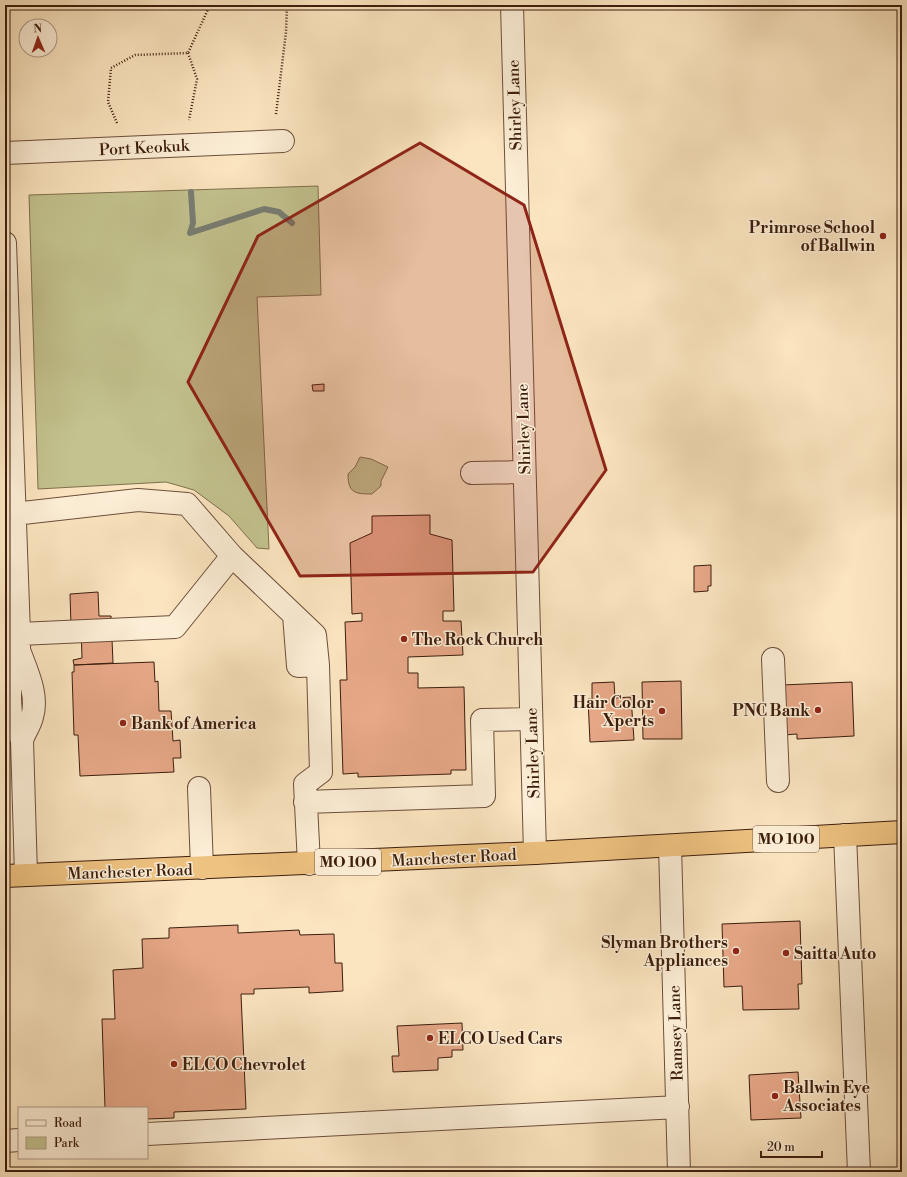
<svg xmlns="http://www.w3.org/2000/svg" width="907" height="1177" viewBox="0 0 907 1177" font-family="'Libre Bodoni',serif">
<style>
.green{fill:#c3c38f;stroke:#80704e}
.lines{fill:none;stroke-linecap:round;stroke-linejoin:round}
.stream{stroke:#787e74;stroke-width:6}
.building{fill:#e7a888;stroke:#3c1d0d}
.minor-casing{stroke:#6c4f3a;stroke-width:24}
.highway-casing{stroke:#3c1d0d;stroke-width:24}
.path{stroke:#3c1d0d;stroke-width:2.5;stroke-dasharray:1 2;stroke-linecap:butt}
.minor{stroke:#fceed6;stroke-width:22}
.highway{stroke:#eec280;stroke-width:22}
.marked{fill:#8f2418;fill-opacity:0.2;stroke:#8f2418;stroke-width:3;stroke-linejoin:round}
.poi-dot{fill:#8f2418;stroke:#fceed6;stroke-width:1.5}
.labels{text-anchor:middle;stroke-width:3;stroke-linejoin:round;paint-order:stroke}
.shield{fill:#fceed6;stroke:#765c49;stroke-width:1}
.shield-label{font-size:15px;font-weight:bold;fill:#3c1d0d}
.street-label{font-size:16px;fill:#3c1d0d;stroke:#fceed6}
.poi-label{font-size:16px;font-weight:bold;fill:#3c1d0d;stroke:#fceed6;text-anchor:start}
</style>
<rect width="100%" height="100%" fill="#fbe5c0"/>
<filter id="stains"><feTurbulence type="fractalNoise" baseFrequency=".005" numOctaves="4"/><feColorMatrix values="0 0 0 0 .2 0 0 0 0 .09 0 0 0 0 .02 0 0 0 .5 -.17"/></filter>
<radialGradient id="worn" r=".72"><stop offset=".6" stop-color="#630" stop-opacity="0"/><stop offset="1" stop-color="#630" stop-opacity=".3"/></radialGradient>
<!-- green -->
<path class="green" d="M 318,186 L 321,295 L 257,297 L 269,549 L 257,548 L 229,516 L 194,490 L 166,482 L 38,489 L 29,195 Z
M 360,457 L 371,459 L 388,467 L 381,481 L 381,486 L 372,494 C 355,494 348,493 348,474 L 355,467 Z"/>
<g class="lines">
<!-- stream -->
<path class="stream" d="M 190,233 L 264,209 L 279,212 L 292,223
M 190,233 L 193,223 L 191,192"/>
</g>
<!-- building -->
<path class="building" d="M 324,384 L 324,391 L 313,391 L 312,385 Z
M 430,515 L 430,534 L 452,540 L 454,611 L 443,611 L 443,621 L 461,621 L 463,655 L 408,657 L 408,673 L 418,673 L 418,688 L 464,687 L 466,770 L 451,770 L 451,774 L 358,777 L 358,773 L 343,774 L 340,680 L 347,680 L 345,622 L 362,621 L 362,613 L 352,614 L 350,543 L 372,533 L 372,516 Z
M 711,565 L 711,586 L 708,586 L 708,591 L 694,592 L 694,566 Z
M 98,592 L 99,616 L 111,616 L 113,663 L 74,665 L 73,660 L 82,658 L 81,626 L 71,626 L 70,594 Z
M 154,662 L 155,682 L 158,681 L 159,711 L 171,711 L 173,741 L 180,740 L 181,758 L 173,758 L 174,772 L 80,776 L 78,735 L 74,735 L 72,672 L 74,672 L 74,665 Z
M 681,681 L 682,739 L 643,739 L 642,682 Z
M 614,682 L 615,698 L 631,697 L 634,740 L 590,742 L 588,699 L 592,699 L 592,683 Z
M 852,682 L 854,736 L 797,739 L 797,734 L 784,735 L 782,685 Z
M 800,921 L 802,984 L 798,984 L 799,1009 L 743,1010 L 742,986 L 724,987 L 722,924 Z
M 238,925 L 238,933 L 299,930 L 300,935 L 334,934 L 335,963 L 342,963 L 343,991 L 309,993 L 309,987 L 254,989 L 254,994 L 241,994 L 246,1109 L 174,1112 L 174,1118 L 147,1119 L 147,1108 L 105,1108 L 102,1019 L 115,1019 L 113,970 L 143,968 L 142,939 L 169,938 L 169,928 Z
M 462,1023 L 463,1050 L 452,1050 L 452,1057 L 438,1058 L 438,1070 L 393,1072 L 392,1056 L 399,1056 L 397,1026 Z
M 798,1072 L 801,1118 L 751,1120 L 749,1075 Z"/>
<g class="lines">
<!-- minor casing -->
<g class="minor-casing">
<path id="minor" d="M 512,5 L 535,853
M 5,153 L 283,141
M 5,243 L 19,634 L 19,650 L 10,682 L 10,699 L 11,716 L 22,740 L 26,875
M 472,473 L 524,472
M 14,514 L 138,500 L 187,504 L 232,556 L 315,635 L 318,665
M 294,615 L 298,666 L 318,665 L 321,772 L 305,784 L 309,864
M 19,634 L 175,627 L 232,556
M 19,650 C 26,670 39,695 32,717 C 30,725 25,732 22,740
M 773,659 L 778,781
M 199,788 L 202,868
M 305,802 L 484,796 L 482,720 L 531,719
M 845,835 L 859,1172
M 670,846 L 679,1172
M 147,1134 L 678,1107
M 5,1141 L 19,1140"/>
</g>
<!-- highway casing -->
<g class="highway-casing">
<path id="highway" d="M 5,876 L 535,853 L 902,832"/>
</g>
<!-- path -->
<path class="path" d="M 188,53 L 197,79 L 189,120
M 276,114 L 286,32 L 287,5
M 117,123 L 108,102 L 111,68 L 135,55 L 188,53 L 210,5"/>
<!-- minor -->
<use href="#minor" class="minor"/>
<!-- highway -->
<use href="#highway" class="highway"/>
</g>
<!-- marked area -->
<path class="marked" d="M 420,143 L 524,205 L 606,470 L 533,572 L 300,576 L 188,382 L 258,236 Z"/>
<!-- markers -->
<g class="poi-dot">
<circle cx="883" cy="236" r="4"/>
<circle cx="404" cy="639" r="4"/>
<circle cx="818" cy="710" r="4"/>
<circle cx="662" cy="711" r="4"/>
<circle cx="123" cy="723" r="4"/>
<circle cx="736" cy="951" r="4"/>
<circle cx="786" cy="953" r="4"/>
<circle cx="430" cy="1038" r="4"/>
<circle cx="174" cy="1064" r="4"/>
<circle cx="775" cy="1096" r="4"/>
</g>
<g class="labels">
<!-- shield labels -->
<g class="shield">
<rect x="753" y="826" width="66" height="26" rx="3"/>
<rect x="315" y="849" width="66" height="26" rx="3"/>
</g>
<g class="shield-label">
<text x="786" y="844">MO 100</text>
<text x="348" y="867">MO 100</text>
</g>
<!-- street labels -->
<g class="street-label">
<text transform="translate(514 105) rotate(-92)" y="6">Shirley Lane</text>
<text transform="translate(144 147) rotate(-3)" y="6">Port Keokuk</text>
<text transform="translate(523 429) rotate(-92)" y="6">Shirley Lane</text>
<text transform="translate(532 753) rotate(-92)" y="6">Shirley Lane</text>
<text transform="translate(454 857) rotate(-3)" y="6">Manchester Road</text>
<text transform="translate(130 871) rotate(-2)" y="6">Manchester Road</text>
<text transform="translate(675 1033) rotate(-92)" y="6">Ramsey Lane</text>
</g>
<!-- poi labels -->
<g class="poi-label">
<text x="875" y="233" text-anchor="end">Primrose School<tspan x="875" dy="18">of Ballwin</tspan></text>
<text x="412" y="645">The Rock Church</text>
<text x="654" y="708" text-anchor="end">Hair Color<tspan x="654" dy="18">Xperts</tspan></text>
<text x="810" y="716" text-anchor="end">PNC Bank</text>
<text x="131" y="729">Bank of America</text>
<text x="728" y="948" text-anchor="end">Slyman Brothers<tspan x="728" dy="18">Appliances</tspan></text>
<text x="794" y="959">Saitta Auto</text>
<text x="438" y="1044">ELCO Used Cars</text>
<text x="182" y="1070">ELCO Chevrolet</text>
<text x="783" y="1093">Ballwin Eye<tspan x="783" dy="18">Associates</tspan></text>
</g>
</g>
<!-- margin -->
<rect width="907" height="1177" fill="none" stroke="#fbe5c0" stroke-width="20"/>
<rect x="6" y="6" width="895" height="1165" fill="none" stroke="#3c1d0d" stroke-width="2"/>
<rect x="10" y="10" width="887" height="1157" fill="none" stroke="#3c1d0d"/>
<!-- legend -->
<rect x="18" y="1107" width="130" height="52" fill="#fceed6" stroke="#af9a86"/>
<rect x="26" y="1120" width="20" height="6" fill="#fceed6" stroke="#af9a86"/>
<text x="54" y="1127" font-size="12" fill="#3c1d0d">Road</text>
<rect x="26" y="1137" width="20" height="12" fill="#c3c38f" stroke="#af9a86"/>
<text x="54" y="1147" font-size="12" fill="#3c1d0d">Park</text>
<!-- north arrow -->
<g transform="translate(38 38) rotate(358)"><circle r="19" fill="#fceed6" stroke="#af9a86"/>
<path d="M0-3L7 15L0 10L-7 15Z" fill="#8f2418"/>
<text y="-6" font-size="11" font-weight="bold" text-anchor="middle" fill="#3c1d0d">N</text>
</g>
<!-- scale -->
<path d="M761 1151v6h61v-6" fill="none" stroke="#3c1d0d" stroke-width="2"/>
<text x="767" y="1151" font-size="12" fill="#3c1d0d" stroke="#fceed6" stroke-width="3" paint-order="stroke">20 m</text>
<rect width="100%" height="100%" filter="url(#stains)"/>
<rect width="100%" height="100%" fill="url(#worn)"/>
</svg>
